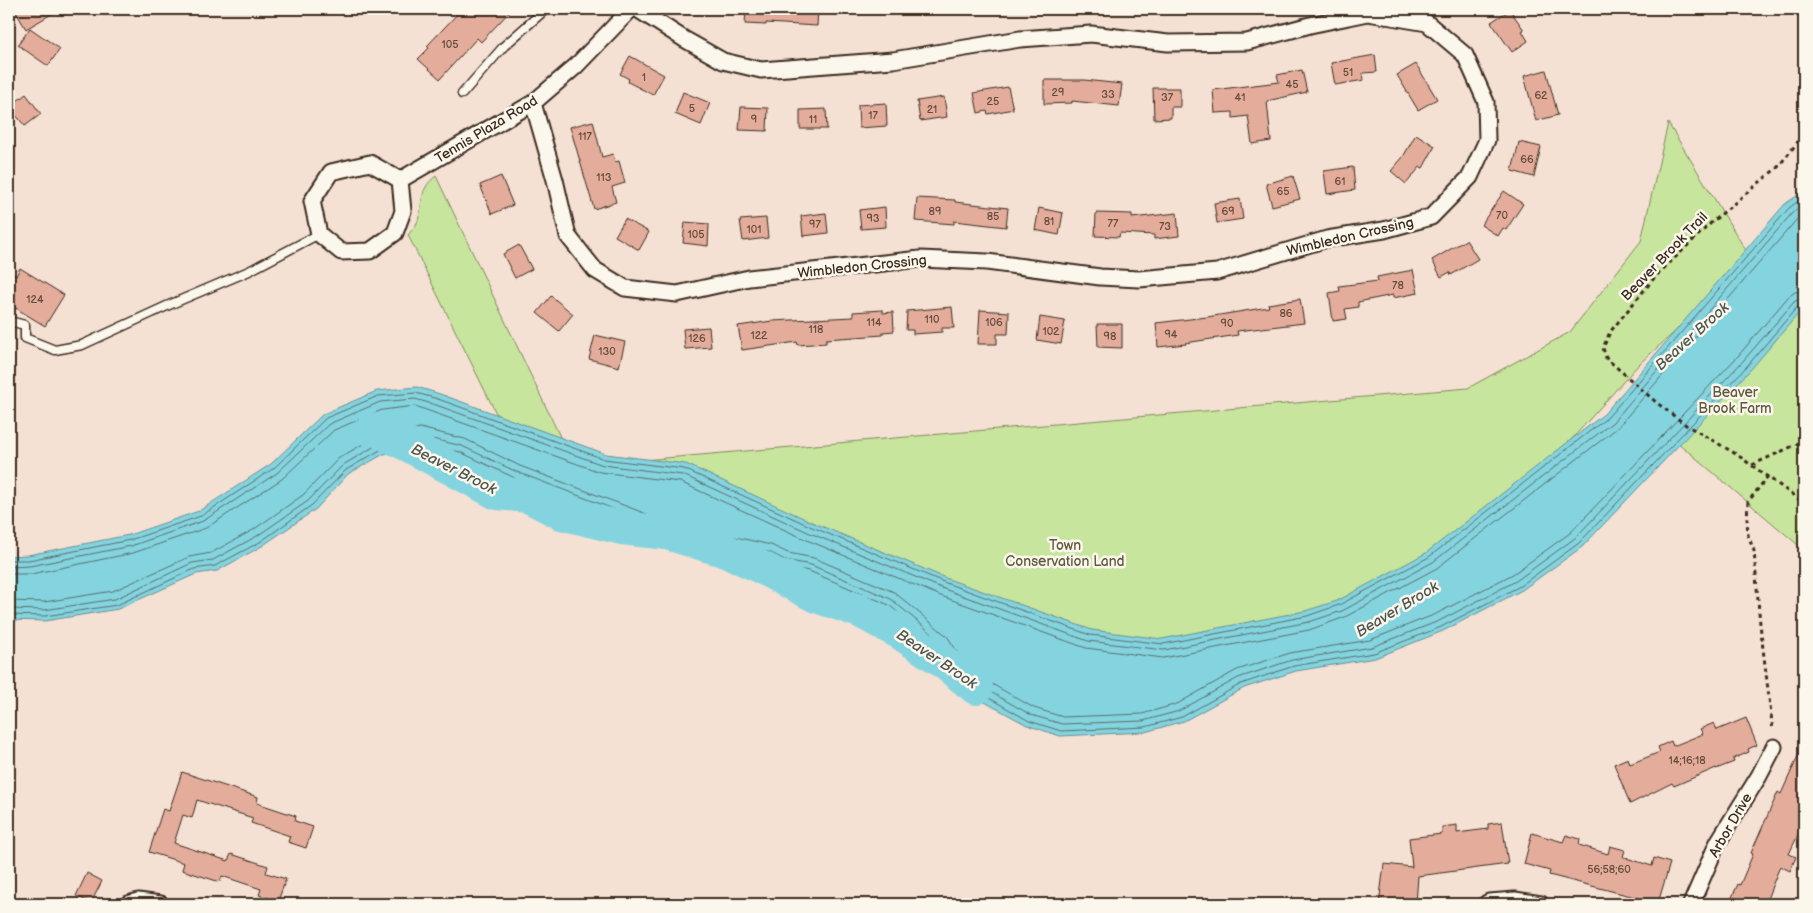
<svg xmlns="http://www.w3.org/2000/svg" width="1813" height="913" viewBox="0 0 1813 913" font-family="'Balsamiq Sans',sans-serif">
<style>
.green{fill:#c8e59d;stroke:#82885e}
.water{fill:#84d4df;stroke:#679092}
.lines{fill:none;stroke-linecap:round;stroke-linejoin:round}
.shore{stroke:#586e6b;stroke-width:1}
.river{stroke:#84d4df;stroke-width:34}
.building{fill:#e4ad9b;stroke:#3b2a1e}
.service-casing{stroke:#3b2a1e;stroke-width:11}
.minor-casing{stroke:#3b2a1e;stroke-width:19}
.path{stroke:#3b2a1e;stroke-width:3;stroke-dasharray:4 4;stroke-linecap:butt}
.service{stroke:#fbf7ec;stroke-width:8}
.minor{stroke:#fbf7ec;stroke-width:15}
.labels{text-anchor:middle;stroke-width:5;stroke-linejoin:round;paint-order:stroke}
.number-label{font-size:11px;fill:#654b3d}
.street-label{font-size:14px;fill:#3b2a1e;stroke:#fbf7ec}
.park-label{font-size:14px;fill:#5e593e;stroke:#fbf7ec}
.water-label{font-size:15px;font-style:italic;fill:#4d544e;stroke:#fbf7ec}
</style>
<rect width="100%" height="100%" fill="#f4e1d4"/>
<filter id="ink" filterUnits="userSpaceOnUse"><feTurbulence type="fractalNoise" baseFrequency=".02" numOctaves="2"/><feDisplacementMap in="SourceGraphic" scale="10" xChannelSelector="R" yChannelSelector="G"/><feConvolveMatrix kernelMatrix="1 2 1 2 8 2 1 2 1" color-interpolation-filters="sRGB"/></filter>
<g filter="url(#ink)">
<!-- green -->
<path class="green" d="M 1668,123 L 1753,262 L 1640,363 L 1475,547 L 1303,637 L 1055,687 L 834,564 L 531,484 L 408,235 C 411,231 414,228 416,225 C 425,207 416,191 436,176 L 574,466 L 1468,388 L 1570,332 L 1641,241 Z
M 1804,242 L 1804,550 L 1630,402 Z"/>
<!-- water -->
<path class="water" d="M 1804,191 L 1804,307 L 1752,368 L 1582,547 L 1522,590 L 1443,631 L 1375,658 L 1296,671 L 1244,688 L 1184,721 L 1145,732 L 1060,736 L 1027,725 L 981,700 L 947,669 L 934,650 L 887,609 L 807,575 L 781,571 L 767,563 L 663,540 L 513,483 L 458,456 L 419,447 L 384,454 L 348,474 L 316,509 L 262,546 L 217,571 L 196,574 L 118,609 L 45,621 L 9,620 L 9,556 L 28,555 L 129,535 L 199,511 L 271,464 L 323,414 L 377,391 L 417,387 L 440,394 L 606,454 L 686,464 L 814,523 L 948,579 L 1092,630 L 1162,639 L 1305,611 L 1337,601 L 1426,553 L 1604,414 L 1785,204 Z"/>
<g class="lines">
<!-- shore -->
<path class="shore" d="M 9,560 L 29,560 L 130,540 L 201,516 L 274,468 L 326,418 L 378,396 L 416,393 L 438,399 L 604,459 L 684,469 L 812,527 L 946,583 L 1090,635 L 1163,644 L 1307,616 L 1339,605 L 1429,557 L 1608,417 L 1789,208 L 1804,197
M 9,567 L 30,566 L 131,546 L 203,521 L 277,473 L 329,424 L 380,402 L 415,399 L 436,405 L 603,465 L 683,475 L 810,533 L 944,589 L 1088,641 L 1164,650 L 1309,622 L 1342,611 L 1433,562 L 1613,422 L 1793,212 L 1804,205
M 9,574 L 31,574 L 133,553 L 206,528 L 282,479 L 334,430 L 382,410 L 415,406 L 600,472 L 680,482 L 807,540 L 941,596 L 1086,648 L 1163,658 L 1309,630 L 1345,617 L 1437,568 L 1617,428 L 1798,218 L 1804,214
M 9,601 L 44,602 L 113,591 L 189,557 L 211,553 L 253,530 L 303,495 L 339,458 L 377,436 L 420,428 L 465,439 L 520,466 L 668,522 L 771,545 L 788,553 L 814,558 L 894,592 L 947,636 L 961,657 L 992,684 L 1034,708 L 1063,717 L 1142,714 L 1177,704 L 1237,670 L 1290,653 L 1370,640 L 1436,614 L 1513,574 L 1570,533 L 1738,356 L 1788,297 L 1795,292 L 1804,291
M 9,609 L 44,610 L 115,599 L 192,563 L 213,560 L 257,536 L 308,501 L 343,465 L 380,443 L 420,436 L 462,446 L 517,472 L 666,529 L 769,552 L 785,560 L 811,565 L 891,599 L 942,642 L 955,661 L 987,690 L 1031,715 L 1062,724 L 1143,721 L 1179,711 L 1238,678 L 1292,660 L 1372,647 L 1439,621 L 1516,581 L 1575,538 L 1743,361 L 1794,302 L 1799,299 L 1804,298
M 9,615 L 45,616 L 117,605 L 194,569 L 215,566 L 260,542 L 312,505 L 346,470 L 382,449 L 419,442 L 460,452 L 515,478 L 664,535 L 768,558 L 783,566 L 809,571 L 889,605 L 938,646 L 951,666 L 984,695 L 1029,721 L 1061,731 L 1145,727 L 1182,717 L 1241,684 L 1294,666 L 1374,653 L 1441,627 L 1520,586 L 1579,543 L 1748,365 L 1798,306 L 1804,304"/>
<!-- river -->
<path class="river" d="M 372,430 L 377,430 L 410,446 L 497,493 L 528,496 L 561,513 L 622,528 L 667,533 L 723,550 L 751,562 L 816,596 L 860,611 L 899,632 L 940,659 L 976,688"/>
</g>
<!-- building -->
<path class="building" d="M 14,9 L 60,9 L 26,29 Z
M 462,9 L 512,9 L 481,42 L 477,38 L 440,79 L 418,59 L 429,48 L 427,46 Z
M 746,9 L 818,9 L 817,26 L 766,23 L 766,25 L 745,24 Z
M 1510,10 L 1524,30 L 1522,31 L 1528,41 L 1512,52 L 1491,22 Z
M 30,28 L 60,49 L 48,66 L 18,45 Z
M 1375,55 L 1377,72 L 1363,73 L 1364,80 L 1335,85 L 1331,63 Z
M 630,56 L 664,75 L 653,95 L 628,82 L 629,79 L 620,74 Z
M 1416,64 L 1437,99 L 1418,110 L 1397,75 Z
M 1302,70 L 1307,92 L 1267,101 L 1271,141 L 1252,144 L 1248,116 L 1233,118 L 1233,112 L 1215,113 L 1213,90 L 1279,82 L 1277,75 Z
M 1546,70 L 1558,115 L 1536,121 L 1524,76 Z
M 1044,80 L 1084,80 L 1122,84 L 1119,106 L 1072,101 L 1072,103 L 1044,104 Z
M 1008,87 L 1013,109 L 988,114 L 987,111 L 978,113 L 974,93 Z
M 1153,88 L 1180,88 L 1180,107 L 1171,107 L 1171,118 L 1154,119 Z
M 683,92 L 710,103 L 701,125 L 675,114 Z
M 26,94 L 41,114 L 25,126 L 9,107 Z
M 944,97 L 947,117 L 920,121 L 917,101 Z
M 886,103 L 887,126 L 859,128 L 858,105 Z
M 741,107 L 768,108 L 767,131 L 739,130 Z
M 826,109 L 827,129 L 800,129 L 800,110 Z
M 593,121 L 602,157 L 613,154 L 615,162 L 619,161 L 625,183 L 612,187 L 616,202 L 594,209 L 570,127 Z
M 1416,134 L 1435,146 L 1423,168 L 1420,167 L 1406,184 L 1391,171 L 1403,157 Z
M 1519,142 L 1541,147 L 1534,177 L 1512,171 Z
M 1353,167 L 1355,190 L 1327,194 L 1324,171 Z
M 501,176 L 513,205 L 492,214 L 480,185 Z
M 1293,176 L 1300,199 L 1272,206 L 1266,184 Z
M 1504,191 L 1523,204 L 1506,230 L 1503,228 L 1498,236 L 1481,225 Z
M 917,198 L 955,200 L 955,202 L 1008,208 L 1006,227 L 954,221 L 954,224 L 915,221 Z
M 1240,199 L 1243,219 L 1217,223 L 1214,203 Z
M 885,207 L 886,227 L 861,229 L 859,210 Z
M 1039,208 L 1063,213 L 1059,235 L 1035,230 Z
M 826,213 L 828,233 L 803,236 L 801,216 Z
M 1096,213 L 1132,214 L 1132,218 L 1177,213 L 1179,236 L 1154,239 L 1154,235 L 1120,233 L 1119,237 L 1095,236 Z
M 766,218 L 768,238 L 743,241 L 740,220 Z
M 625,219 L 649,232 L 639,250 L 615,236 Z
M 685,222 L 709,224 L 708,246 L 683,243 Z
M 1466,240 L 1478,259 L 1451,275 L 1450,272 L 1441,277 L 1432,260 Z
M 519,245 L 532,269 L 515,278 L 503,254 Z
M 20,268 L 64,295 L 45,326 L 9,304 L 9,271 L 16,276 Z
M 1413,270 L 1418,293 L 1393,298 L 1393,295 L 1358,302 L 1358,307 L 1345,309 L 1347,319 L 1333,321 L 1329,293 L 1340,291 L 1339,286 L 1378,281 L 1377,277 Z
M 551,296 L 573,314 L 559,331 L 537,313 Z
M 1300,299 L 1304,323 L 1237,331 L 1238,335 L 1185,343 L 1186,344 L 1158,347 L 1156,323 L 1207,317 L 1269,307 L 1268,304 Z
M 952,307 L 954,328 L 942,328 L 942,332 L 913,334 L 913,330 L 906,330 L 907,311 Z
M 883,310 L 883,313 L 893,312 L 894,331 L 883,332 L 883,335 L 826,339 L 826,343 L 798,345 L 797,342 L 742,350 L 738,326 L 772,321 L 853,317 L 853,312 Z
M 980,310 L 1009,312 L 1008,334 L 997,334 L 997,344 L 978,344 Z
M 1040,317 L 1065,321 L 1061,344 L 1037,340 Z
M 1097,324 L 1122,324 L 1122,348 L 1098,347 Z
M 709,327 L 711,347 L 685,349 L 683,329 Z
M 595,335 L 625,342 L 619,367 L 589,359 Z
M 1746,718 L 1757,745 L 1748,749 L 1749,752 L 1733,759 L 1734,762 L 1716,769 L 1716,768 L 1674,786 L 1672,783 L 1630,804 L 1614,764 L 1628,758 L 1630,764 L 1660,752 L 1658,747 L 1671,741 L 1673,746 L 1703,734 L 1700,729 L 1714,723 L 1717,730 Z
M 1804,743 L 1804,822 L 1789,854 L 1796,857 L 1790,871 L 1780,866 L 1765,904 L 1729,904 L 1738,884 L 1740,885 L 1753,854 L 1751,853 L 1778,792 L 1781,794 Z
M 182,772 L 258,797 L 257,803 L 296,816 L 295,821 L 313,827 L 306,848 L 288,842 L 290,836 L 251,823 L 253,818 L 197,800 L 192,818 L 183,815 L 174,843 L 228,861 L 231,854 L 268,866 L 266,873 L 286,879 L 278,901 L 259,895 L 261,889 L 222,876 L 220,882 L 182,870 L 184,863 L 149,852 L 163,809 L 169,811 Z
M 1502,822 L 1508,864 L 1418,876 L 1416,904 L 1379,904 L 1384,864 L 1412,867 L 1409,838 L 1442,834 L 1442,827 L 1457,825 L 1457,833 L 1488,829 L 1488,824 Z
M 1532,833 L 1563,842 L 1566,835 L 1580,839 L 1579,845 L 1608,854 L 1610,846 L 1625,850 L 1623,857 L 1652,866 L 1654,858 L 1670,863 L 1658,903 L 1549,875 L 1550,871 L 1524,864 Z
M 87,873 L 102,881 L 91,903 L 76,896 Z"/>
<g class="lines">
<!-- service casing -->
<g class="service-casing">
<path id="service" d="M 462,94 L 504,46 L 546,9
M 9,321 L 25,325 L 25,338 L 55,350 L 82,345 L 169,305 L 249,271 L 319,234"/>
</g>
<!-- minor casing -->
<g class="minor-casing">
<path id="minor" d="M 533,103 L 555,180 L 568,236 L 595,270 L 625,288 L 677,294 L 749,278 L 920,259 L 987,262 L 1100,277 L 1139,279 L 1217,272 L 1327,239 L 1384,230 L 1431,217 L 1470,177 L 1487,140 L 1486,102 L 1465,55 L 1427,23 L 1368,13 L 1310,25 L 1247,42 L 1168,43 L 1091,34 L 1020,39 L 893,60 L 761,70 L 723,61 L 684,39 L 637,9
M 370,163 L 400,180 L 403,211 L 395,233 L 370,251 L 341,252 L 319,234 L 312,201 L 331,172 Z
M 400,180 L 533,103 L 576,66 L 631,9
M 128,904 L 138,901 L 161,904
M 1486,904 L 1489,902 L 1515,900 L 1541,904
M 1691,904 L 1718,842 L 1759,776 L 1774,747"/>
</g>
<!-- path -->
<path class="path" d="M 1804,134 L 1778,167 L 1713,221 L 1655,277 L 1610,332 L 1603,348 L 1606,358 L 1657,403 L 1686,425 L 1736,454 L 1804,503
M 1752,465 L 1804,441
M 1768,476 L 1748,502 L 1747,520 L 1748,535 L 1754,551 L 1760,624 L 1773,731"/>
<!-- service -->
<use href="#service" class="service"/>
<!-- minor -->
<use href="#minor" class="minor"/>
</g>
</g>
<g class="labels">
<!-- number labels -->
<g class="number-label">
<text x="450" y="48">105</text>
<text x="1348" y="76">51</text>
<text x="644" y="81">1</text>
<text x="1292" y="88">45</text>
<text x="1058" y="96">29</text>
<text x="1108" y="98">33</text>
<text x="1541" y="99">62</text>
<text x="1167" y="101">37</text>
<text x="1240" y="101">41</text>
<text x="993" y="105">25</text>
<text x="692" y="112">5</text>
<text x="932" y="113">21</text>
<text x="873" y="119">17</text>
<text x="754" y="123">9</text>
<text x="813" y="123">11</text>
<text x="585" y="140">117</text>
<text x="1527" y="163">66</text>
<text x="604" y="181">113</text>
<text x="1340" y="185">61</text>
<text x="1283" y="195">65</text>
<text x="935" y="215">89</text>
<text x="1228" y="215">69</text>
<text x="1502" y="219">70</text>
<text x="993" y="220">85</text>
<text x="873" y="222">93</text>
<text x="1049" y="225">81</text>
<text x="1113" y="227">77</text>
<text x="815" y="228">97</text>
<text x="1165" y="230">73</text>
<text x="754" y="233">101</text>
<text x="696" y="238">105</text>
<text x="1398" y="289">78</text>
<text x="35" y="303">124</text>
<text x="1286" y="317">86</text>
<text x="932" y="323">110</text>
<text x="874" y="326">114</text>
<text x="994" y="326">106</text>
<text x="1227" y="327">90</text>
<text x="816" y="333">118</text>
<text x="1051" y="335">102</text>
<text x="1171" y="338">94</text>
<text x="759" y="339">122</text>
<text x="1110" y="340">98</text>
<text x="697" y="342">126</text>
<text x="607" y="355">130</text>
<text x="1687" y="764">14;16;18</text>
<text x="1609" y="873">56;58;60</text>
</g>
<!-- street labels -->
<g class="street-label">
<text transform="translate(486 129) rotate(-31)" y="5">Tennis Plaza Road</text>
<text transform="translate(1350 236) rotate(-13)" y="5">Wimbledon Crossing</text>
<text transform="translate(1664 256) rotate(-46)" y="5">Beaver Brook Trail</text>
<text transform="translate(862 266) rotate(-6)" y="5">Wimbledon Crossing</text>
<text transform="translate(1730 825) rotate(-60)" y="5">Arbor Drive</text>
</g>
<!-- park labels -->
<g class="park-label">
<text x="1735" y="397">Beaver<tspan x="1735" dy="16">Brook Farm</tspan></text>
<text x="1065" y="550">Town<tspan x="1065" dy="16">Conservation Land</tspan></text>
</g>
<!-- water labels -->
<g class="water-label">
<text transform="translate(1692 336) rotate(-42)" y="5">Beaver Brook</text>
<text transform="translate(454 469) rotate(27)" y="5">Beaver Brook</text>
<text transform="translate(1397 609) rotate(-31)" y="5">Beaver Brook</text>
<text transform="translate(937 659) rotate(34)" y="5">Beaver Brook</text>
</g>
</g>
<!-- margin -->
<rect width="1813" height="913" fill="none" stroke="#fbf7ec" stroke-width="30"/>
<rect x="15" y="15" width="1783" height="883" fill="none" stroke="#3b2a1e" stroke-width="2" filter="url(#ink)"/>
</svg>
